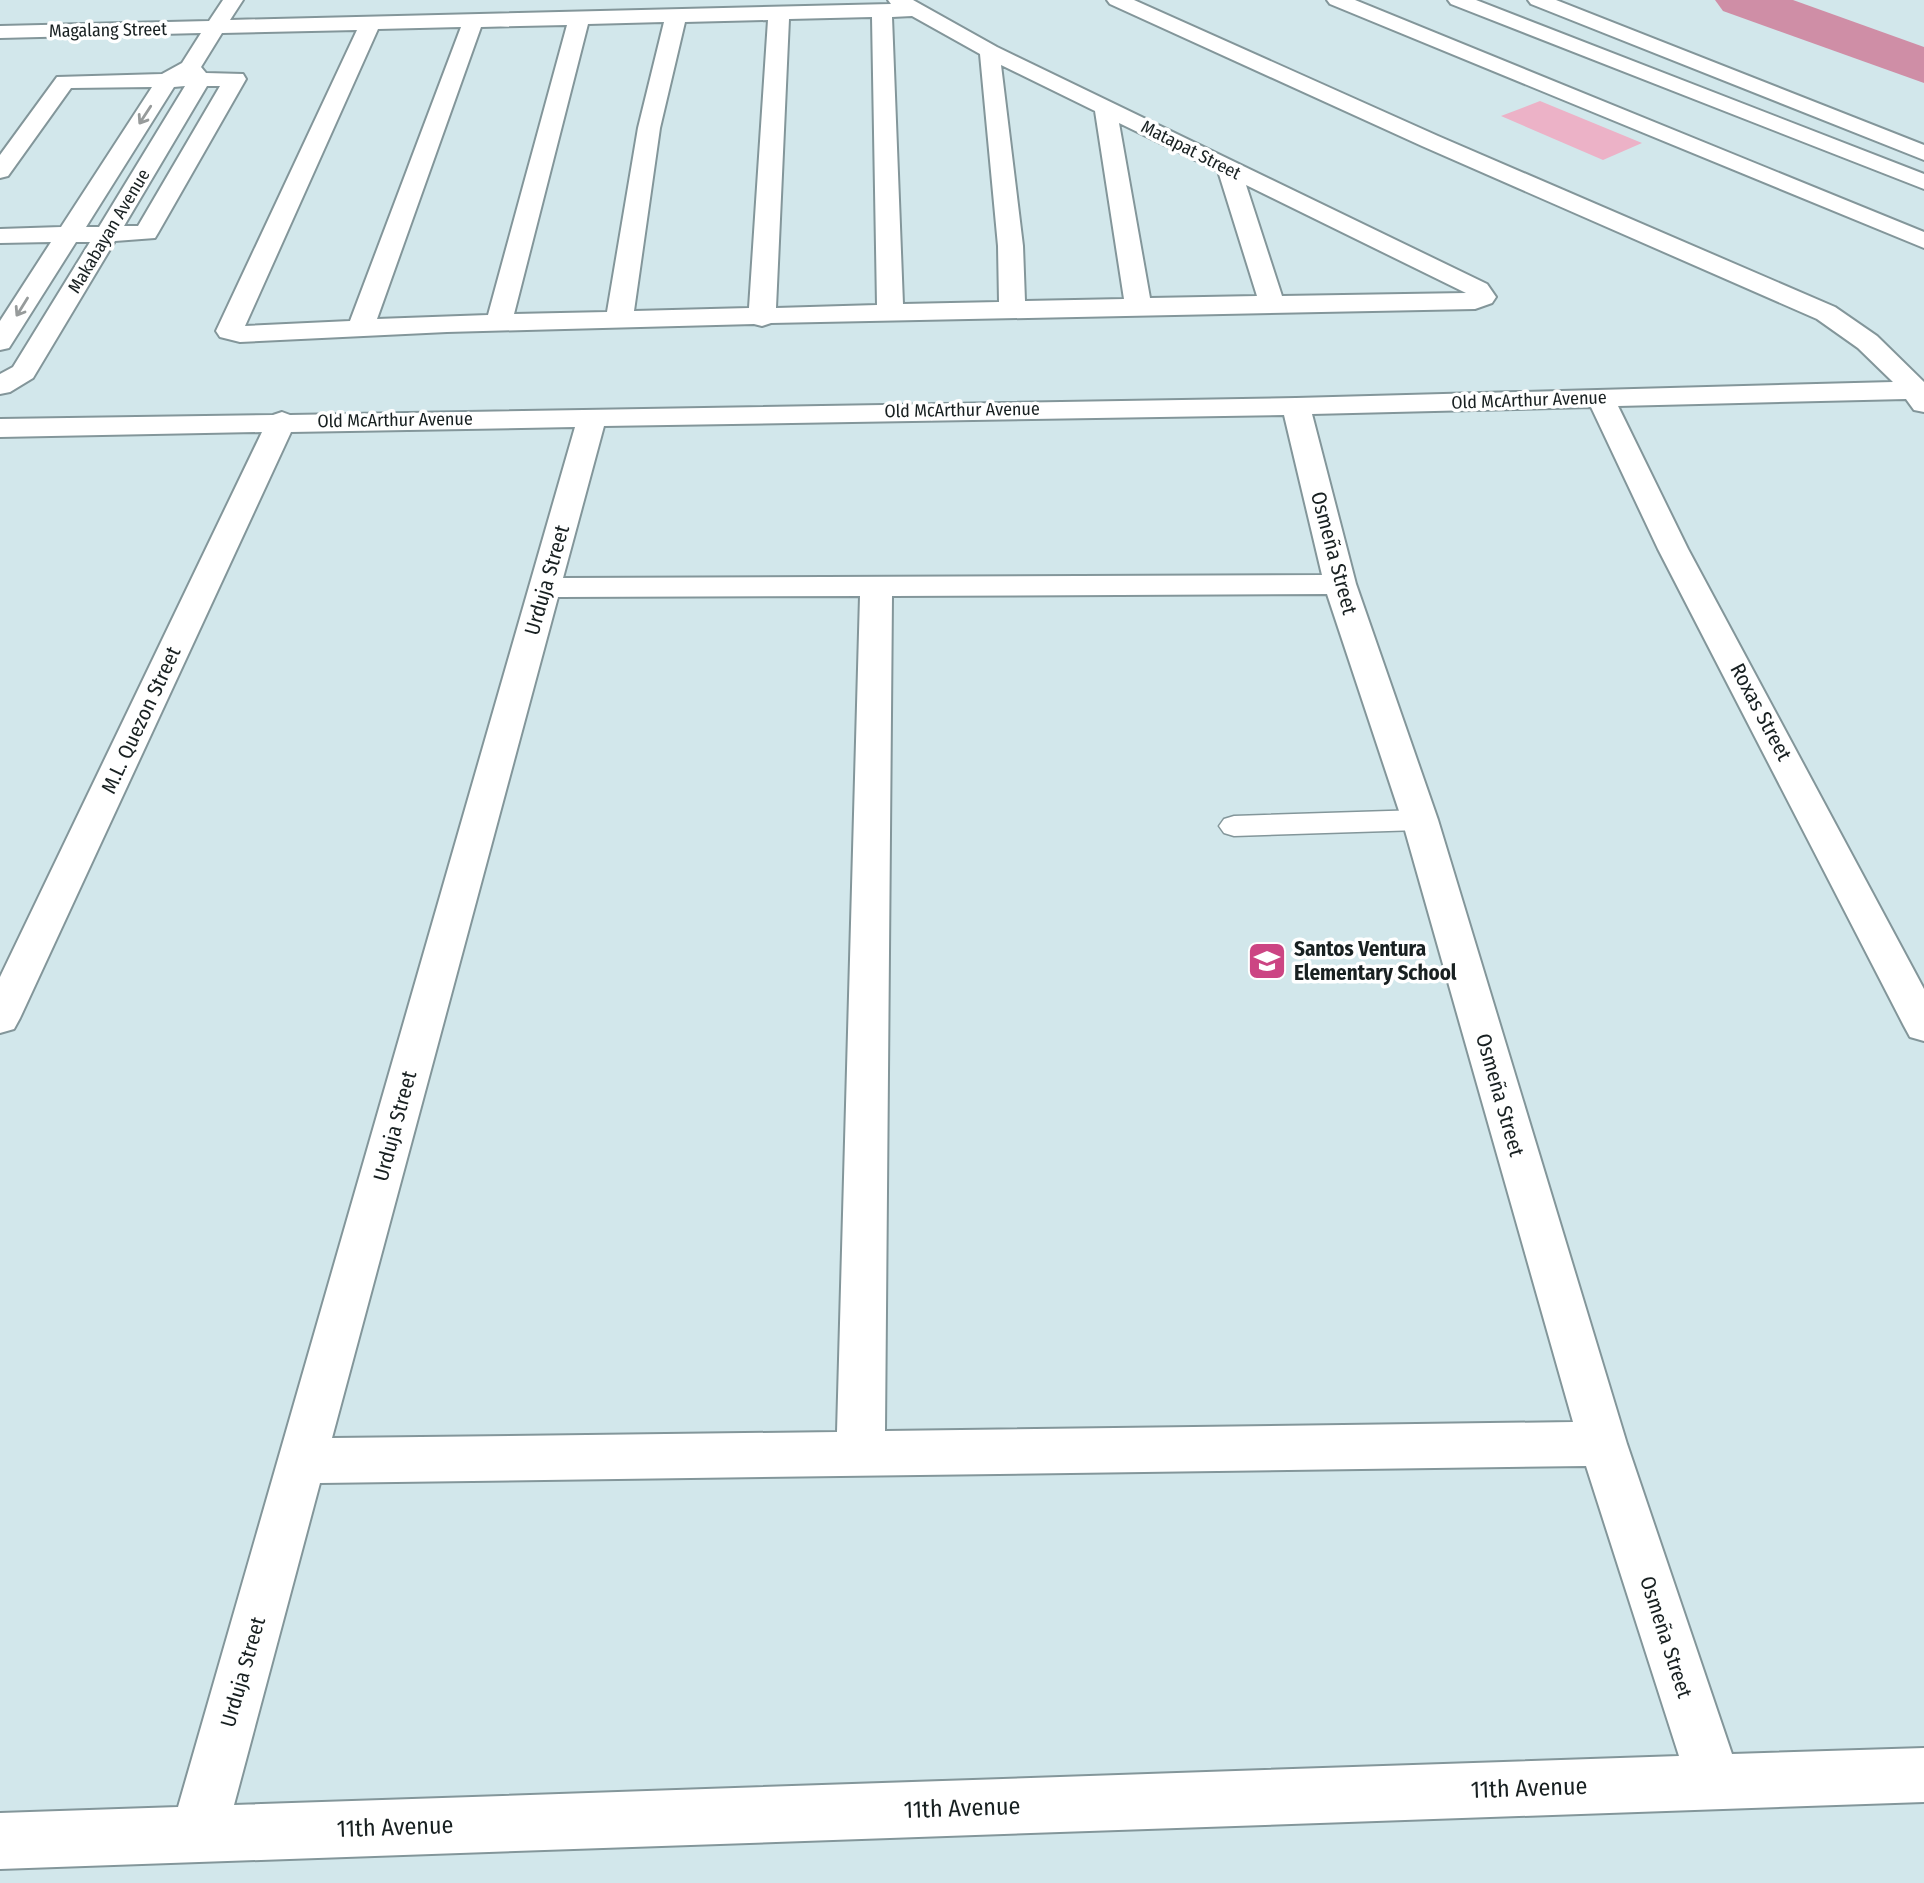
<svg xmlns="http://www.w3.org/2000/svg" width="1924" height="1883" viewBox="0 0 1924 1883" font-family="'Fira Sans Condensed',sans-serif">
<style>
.green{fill:#ecb2c7}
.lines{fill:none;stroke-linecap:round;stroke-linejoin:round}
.river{fill:#cf8ea6;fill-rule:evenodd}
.lane-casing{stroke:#83969a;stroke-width:3}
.street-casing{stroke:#83969a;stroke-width:4}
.lane{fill:#fff;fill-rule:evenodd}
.street{fill:#fff;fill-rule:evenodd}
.oneway{stroke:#979b9b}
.labels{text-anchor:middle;stroke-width:7;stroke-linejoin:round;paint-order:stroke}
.far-street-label{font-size:18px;fill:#182021;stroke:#fff}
.street-label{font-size:21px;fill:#182021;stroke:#fff}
.poi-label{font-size:21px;font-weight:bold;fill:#182021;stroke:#fff;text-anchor:start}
.near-street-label{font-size:24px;fill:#182021;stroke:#fff}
</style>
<rect width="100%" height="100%" fill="#d2e7eb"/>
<!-- green -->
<path class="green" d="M 1540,101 L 1642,143 L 1603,160 L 1501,116 Z"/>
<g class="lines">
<!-- river -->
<path class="river" d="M 1715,0 L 1793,0 L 1924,47 L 1924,83 L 1723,11 Z"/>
<!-- lane casing -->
<g class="lane-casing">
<path id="lane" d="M 1420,810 L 1430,813 L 1435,820 L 1430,827 L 1420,830 L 1234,836 L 1224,833 L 1219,826 L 1224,819 L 1234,816 Z"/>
</g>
<!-- street casing -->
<g class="street-casing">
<path id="street" d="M 223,0 L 243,0 L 230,20 L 891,4 L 888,0 L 913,0 L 997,47 L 1487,284 L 1496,297 L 1492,303 L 1475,309 L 771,323 L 762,326 L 754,324 L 447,332 L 240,342 L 220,337 L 216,331 L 357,30 L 222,33 L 201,67 L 206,73 L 243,74 L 246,79 L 158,233 L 155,238 L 115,241 L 33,378 L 10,392 L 0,394 L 0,374 L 13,367 L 90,242 L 76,242 L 9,348 L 0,350 L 0,321 L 51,242 L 0,243 L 0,229 L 61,227 L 152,87 L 71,88 L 8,176 L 0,178 L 0,155 L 57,77 L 162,74 L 182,63 L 201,33 L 0,38 L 0,26 L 209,21 ZM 912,16 L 980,54 L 998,246 L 999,302 L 903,304 L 892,17 ZM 872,17 L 877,305 L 776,308 L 789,19 ZM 768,20 L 749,308 L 634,311 L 660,128 L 685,22 ZM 664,22 L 638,128 L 607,312 L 514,314 L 588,24 ZM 567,25 L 488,315 L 377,319 L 481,27 ZM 461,27 L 350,321 L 245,326 L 378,29 ZM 1001,65 L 1095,111 L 1124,299 L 1025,301 L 1023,246 ZM 185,86 L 99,227 L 86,227 L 174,87 ZM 207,86 L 220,86 L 138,226 L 124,226 ZM 1119,123 L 1218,171 L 1257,296 L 1150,298 ZM 1246,185 L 1466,293 L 1282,296 Z
M 1107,0 L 1134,0 L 1438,136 L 1835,307 L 1877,336 L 1924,382 L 1924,412 L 1914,410 L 1906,399 L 1618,406 L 1688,549 L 1924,989 L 1924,1041 L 1910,1037 L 1904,1026 L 1658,549 L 1591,407 L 1312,414 L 1356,584 L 1438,820 L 1627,1444 L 1732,1754 L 1924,1748 L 1924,1802 L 0,1869 L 0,1813 L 178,1807 L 575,427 L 291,432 L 20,1018 L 14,1029 L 0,1033 L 0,977 L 262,432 L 0,437 L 0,419 L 273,415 L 282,412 L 290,415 L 1296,398 L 1893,382 L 1858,348 L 1817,319 L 1422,146 L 1110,4 ZM 1284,415 L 1322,575 L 563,578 L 604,426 ZM 1327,594 L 1402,820 L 1573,1422 L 885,1431 L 892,596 ZM 860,596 L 837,1432 L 332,1438 L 558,597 ZM 1586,1466 L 1679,1756 L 234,1805 L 320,1483 Z
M 1327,0 L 1355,0 L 1924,232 L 1924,248 L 1330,4 Z
M 1448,0 L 1476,0 L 1924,174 L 1924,189 L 1451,4 Z
M 1528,0 L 1556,0 L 1924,145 L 1924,160 L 1531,4 Z"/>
</g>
<!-- lane -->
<use href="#lane" class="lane"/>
<!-- street -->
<use href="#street" class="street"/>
</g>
<!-- one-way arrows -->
<defs><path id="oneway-shaft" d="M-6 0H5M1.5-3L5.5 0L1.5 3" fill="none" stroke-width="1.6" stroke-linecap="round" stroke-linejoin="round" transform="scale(1.75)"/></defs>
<g class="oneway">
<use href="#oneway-shaft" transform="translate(145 115) rotate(123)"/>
<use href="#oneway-shaft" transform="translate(22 307) rotate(122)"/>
</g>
<!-- icons -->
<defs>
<g id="school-square" transform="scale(2.0125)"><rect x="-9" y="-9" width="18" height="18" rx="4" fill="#cc4583" stroke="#fff"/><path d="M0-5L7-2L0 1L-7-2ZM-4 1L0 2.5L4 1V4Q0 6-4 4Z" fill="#fff"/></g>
</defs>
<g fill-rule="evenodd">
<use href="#school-square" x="1267" y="961"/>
</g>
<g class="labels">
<!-- far-street labels -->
<g class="far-street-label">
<text transform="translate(108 30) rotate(-1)" y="6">Magalang Street</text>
<text transform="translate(1191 150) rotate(27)" y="6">Matapat Street</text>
<text transform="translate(109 231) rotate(-59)" y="6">Makabayan Avenue</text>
<text transform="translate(1529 400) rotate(-2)" y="6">Old McArthur Avenue</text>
<text transform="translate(962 410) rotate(-1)" y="6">Old McArthur Avenue</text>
<text transform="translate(395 420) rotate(-1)" y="6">Old McArthur Avenue</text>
</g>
<!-- street labels -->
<g class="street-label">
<text transform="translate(1334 553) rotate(75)" y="7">Osmeña Street</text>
<text transform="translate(547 580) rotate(-74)" y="7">Urduja Street</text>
<text transform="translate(1761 712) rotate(62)" y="7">Roxas Street</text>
<text transform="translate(141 720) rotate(-65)" y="7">M.L. Quezon Street</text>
<text transform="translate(1500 1095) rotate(74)" y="7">Osmeña Street</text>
<text transform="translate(395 1126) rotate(-75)" y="7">Urduja Street</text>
<text transform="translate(1666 1637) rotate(72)" y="7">Osmeña Street</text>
<text transform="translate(243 1672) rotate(-74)" y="7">Urduja Street</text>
</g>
<!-- poi labels -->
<g class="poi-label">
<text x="1294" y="956">Santos Ventura<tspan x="1294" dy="24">Elementary School</tspan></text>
</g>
<!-- near-street labels -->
<g class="near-street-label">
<text transform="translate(1529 1788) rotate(-2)" y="8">11th Avenue</text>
<text transform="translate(962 1808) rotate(-2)" y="8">11th Avenue</text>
<text transform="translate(395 1827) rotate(-2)" y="8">11th Avenue</text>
</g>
</g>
</svg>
